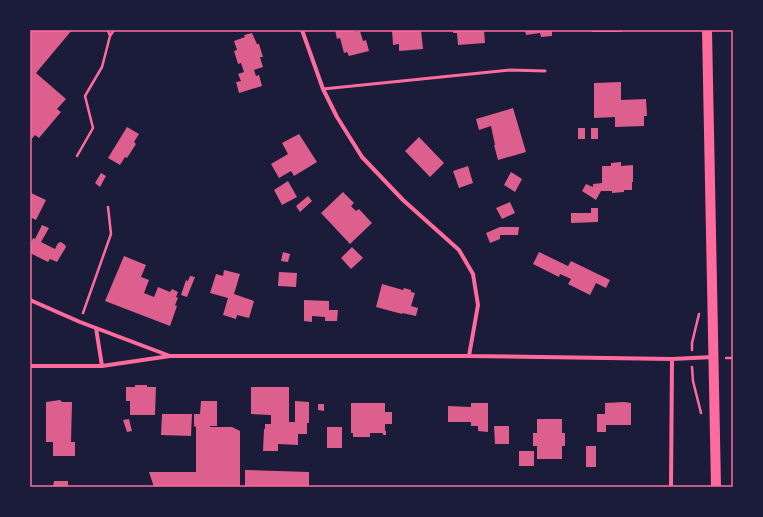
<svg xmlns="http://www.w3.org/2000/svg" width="763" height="517" viewBox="0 0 763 517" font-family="Ubuntu,sans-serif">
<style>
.building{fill:#dd5f8e}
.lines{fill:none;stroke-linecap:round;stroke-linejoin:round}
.path{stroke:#ff6b9d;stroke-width:2.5}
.service{stroke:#ff6b9d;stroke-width:3}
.minor{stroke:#ff6b9d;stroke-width:4}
.primary{stroke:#ff6b9d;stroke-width:10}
.neatline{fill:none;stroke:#ff6b9d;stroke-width:1.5}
</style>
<rect width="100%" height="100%" fill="#1b1b3a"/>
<!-- building -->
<path class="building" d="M 30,30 L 72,30 L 36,73 L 66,99 L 57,109 L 61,112 L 39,138 L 35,135 L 30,141 Z
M 335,30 L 354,30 L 355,32 L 360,31 L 363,41 L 366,40 L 369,51 L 349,56 L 347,52 L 344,53 L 340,38 L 337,39 Z
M 392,30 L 421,30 L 423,49 L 399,51 L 399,44 L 393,45 Z
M 453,30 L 484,30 L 485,43 L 458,45 L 457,33 L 453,33 Z
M 525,30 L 552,30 L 552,36 L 541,37 L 540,33 L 526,35 Z
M 592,30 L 622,30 L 622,32 L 592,32 Z
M 252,33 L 257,44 L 259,44 L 263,57 L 260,57 L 263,67 L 254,70 L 256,76 L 259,75 L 262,86 L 239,93 L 236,82 L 241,81 L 238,74 L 244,72 L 241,63 L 238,64 L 234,51 L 237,50 L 234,41 L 245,37 L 244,35 Z
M 621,82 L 621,100 L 646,99 L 647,116 L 644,116 L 644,126 L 615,127 L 615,117 L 594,118 L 594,83 Z
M 513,108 L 526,152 L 498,160 L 494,145 L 495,145 L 491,126 L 479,130 L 476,119 Z
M 127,127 L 139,134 L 134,142 L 136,144 L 127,158 L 125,157 L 120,165 L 108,158 Z
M 578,128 L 585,128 L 585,139 L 578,139 Z
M 591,128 L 598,128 L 598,139 L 591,139 Z
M 299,134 L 317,162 L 294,176 L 291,171 L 279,178 L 271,164 L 288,154 L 282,143 Z
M 419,137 L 444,163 L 430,177 L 405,151 Z
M 621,162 L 621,166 L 633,165 L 633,182 L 632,182 L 632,190 L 624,190 L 624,192 L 612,193 L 612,191 L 601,191 L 596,200 L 582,191 L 586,184 L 593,187 L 593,184 L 602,183 L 602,166 L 611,166 L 611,163 Z
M 468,166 L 473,183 L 459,188 L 453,171 Z
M 511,172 L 522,179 L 515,192 L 504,185 Z
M 101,173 L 106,176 L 100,187 L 95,183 Z
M 288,181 L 297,197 L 282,205 L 274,190 Z
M 343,192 L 354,203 L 351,206 L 356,211 L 359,209 L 372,223 L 350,244 L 321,213 Z
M 31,193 L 46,200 L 36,220 L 30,217 L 30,195 Z
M 308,196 L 312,201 L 300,212 L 296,206 Z
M 510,202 L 515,213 L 502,219 L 496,208 Z
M 591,208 L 598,208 L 598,222 L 571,223 L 571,213 L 591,213 Z
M 42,225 L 49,228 L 41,242 L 55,249 L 58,243 L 61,242 L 65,245 L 66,247 L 57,262 L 50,259 L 48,262 L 30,253 L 30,245 L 33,238 L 35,239 Z
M 500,227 L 519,227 L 518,235 L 500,235 L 500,239 L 490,243 L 486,233 Z
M 352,247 L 363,258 L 351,269 L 341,258 Z
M 283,252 L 290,254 L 288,262 L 281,261 Z
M 539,252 L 568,266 L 571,261 L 610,280 L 606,288 L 596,283 L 590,295 L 568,284 L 571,279 L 560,274 L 559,277 L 533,264 Z
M 124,256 L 146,265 L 141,277 L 149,280 L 144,293 L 154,297 L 158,287 L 170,292 L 172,289 L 178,292 L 176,297 L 178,298 L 175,305 L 177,306 L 170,326 L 105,301 Z
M 224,270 L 240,274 L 234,294 L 254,301 L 249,318 L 237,315 L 236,319 L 223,315 L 228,298 L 210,293 L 216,274 L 223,276 Z
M 279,272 L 297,273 L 296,287 L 278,286 Z
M 190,276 L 195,277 L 187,297 L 181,295 L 186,280 L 188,281 Z
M 382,284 L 403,290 L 404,288 L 411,290 L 411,292 L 415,293 L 411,306 L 418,308 L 416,316 L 402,313 L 402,314 L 376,307 Z
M 304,300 L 329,301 L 329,310 L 338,310 L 337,321 L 325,321 L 325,317 L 312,316 L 312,322 L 304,321 Z
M 135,385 L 147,385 L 147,387 L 156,387 L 155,415 L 130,415 L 130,401 L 126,401 L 126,387 L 135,387 Z
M 251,387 L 289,387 L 289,422 L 295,422 L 295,401 L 309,402 L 309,423 L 307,423 L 307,434 L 298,434 L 298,445 L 278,444 L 278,451 L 263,451 L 264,429 L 265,429 L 265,424 L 271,424 L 271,415 L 251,414 Z
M 60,400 L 62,402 L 72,402 L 71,442 L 75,442 L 75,456 L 53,456 L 53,442 L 46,442 L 46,402 Z
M 201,401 L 217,401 L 217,426 L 210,426 L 210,427 L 232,427 L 240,431 L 240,487 L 154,487 L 149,472 L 196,472 L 196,427 L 194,426 L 194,414 L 200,414 Z
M 624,402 L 631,403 L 631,425 L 606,425 L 606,432 L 597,432 L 597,414 L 605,414 L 605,403 Z
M 351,403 L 385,403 L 385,412 L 392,412 L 392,424 L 385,424 L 385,431 L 386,431 L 386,435 L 383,435 L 383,433 L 370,433 L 370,437 L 353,437 L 353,433 L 351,433 Z
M 471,403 L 488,403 L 488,432 L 478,431 L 478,426 L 471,426 L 471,422 L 448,422 L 448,406 L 471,407 Z
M 318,404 L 324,404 L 324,411 L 318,410 Z
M 162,414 L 192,414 L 191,436 L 161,435 Z
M 129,419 L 132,431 L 127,432 L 123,420 Z
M 537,419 L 562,419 L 562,433 L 565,433 L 565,446 L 562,446 L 562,459 L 537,459 L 537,446 L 533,446 L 533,433 L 537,433 Z
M 494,426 L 509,426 L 509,444 L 495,444 Z
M 327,427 L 342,427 L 342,448 L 327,448 Z
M 586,446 L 596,446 L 596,467 L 586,467 Z
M 519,451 L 534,451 L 534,466 L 519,466 Z
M 245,470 L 309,472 L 309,487 L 245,487 Z
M 54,481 L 68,481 L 68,487 L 53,487 Z"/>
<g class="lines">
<!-- path -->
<path class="path" d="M 108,30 L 110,36
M 77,156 L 93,128 L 85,96 L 102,67 L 110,36 L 114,30
M 83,313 L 111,234 L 108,207
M 692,350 L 692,343 L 699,314
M 726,358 L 733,358
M 692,367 L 693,381 L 701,413"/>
<!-- service -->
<path class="service" d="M 323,89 L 510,70 L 545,71"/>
<!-- minor -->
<path class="minor" d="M 302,30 L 323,89 L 337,117 L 362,157 L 403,200 L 459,250 L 473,274 L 478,305 L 469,356
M 30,300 L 80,322 L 170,356 L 469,356 L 672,359 L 713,357
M 96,328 L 102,366
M 30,366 L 102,366 L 170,356
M 671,487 L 672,359"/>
<!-- primary -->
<path class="primary" d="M 707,30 L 716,487"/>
</g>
<!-- border -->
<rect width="763" height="517" fill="none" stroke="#1b1b3a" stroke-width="62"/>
<rect x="31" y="31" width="701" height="455" class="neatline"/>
</svg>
